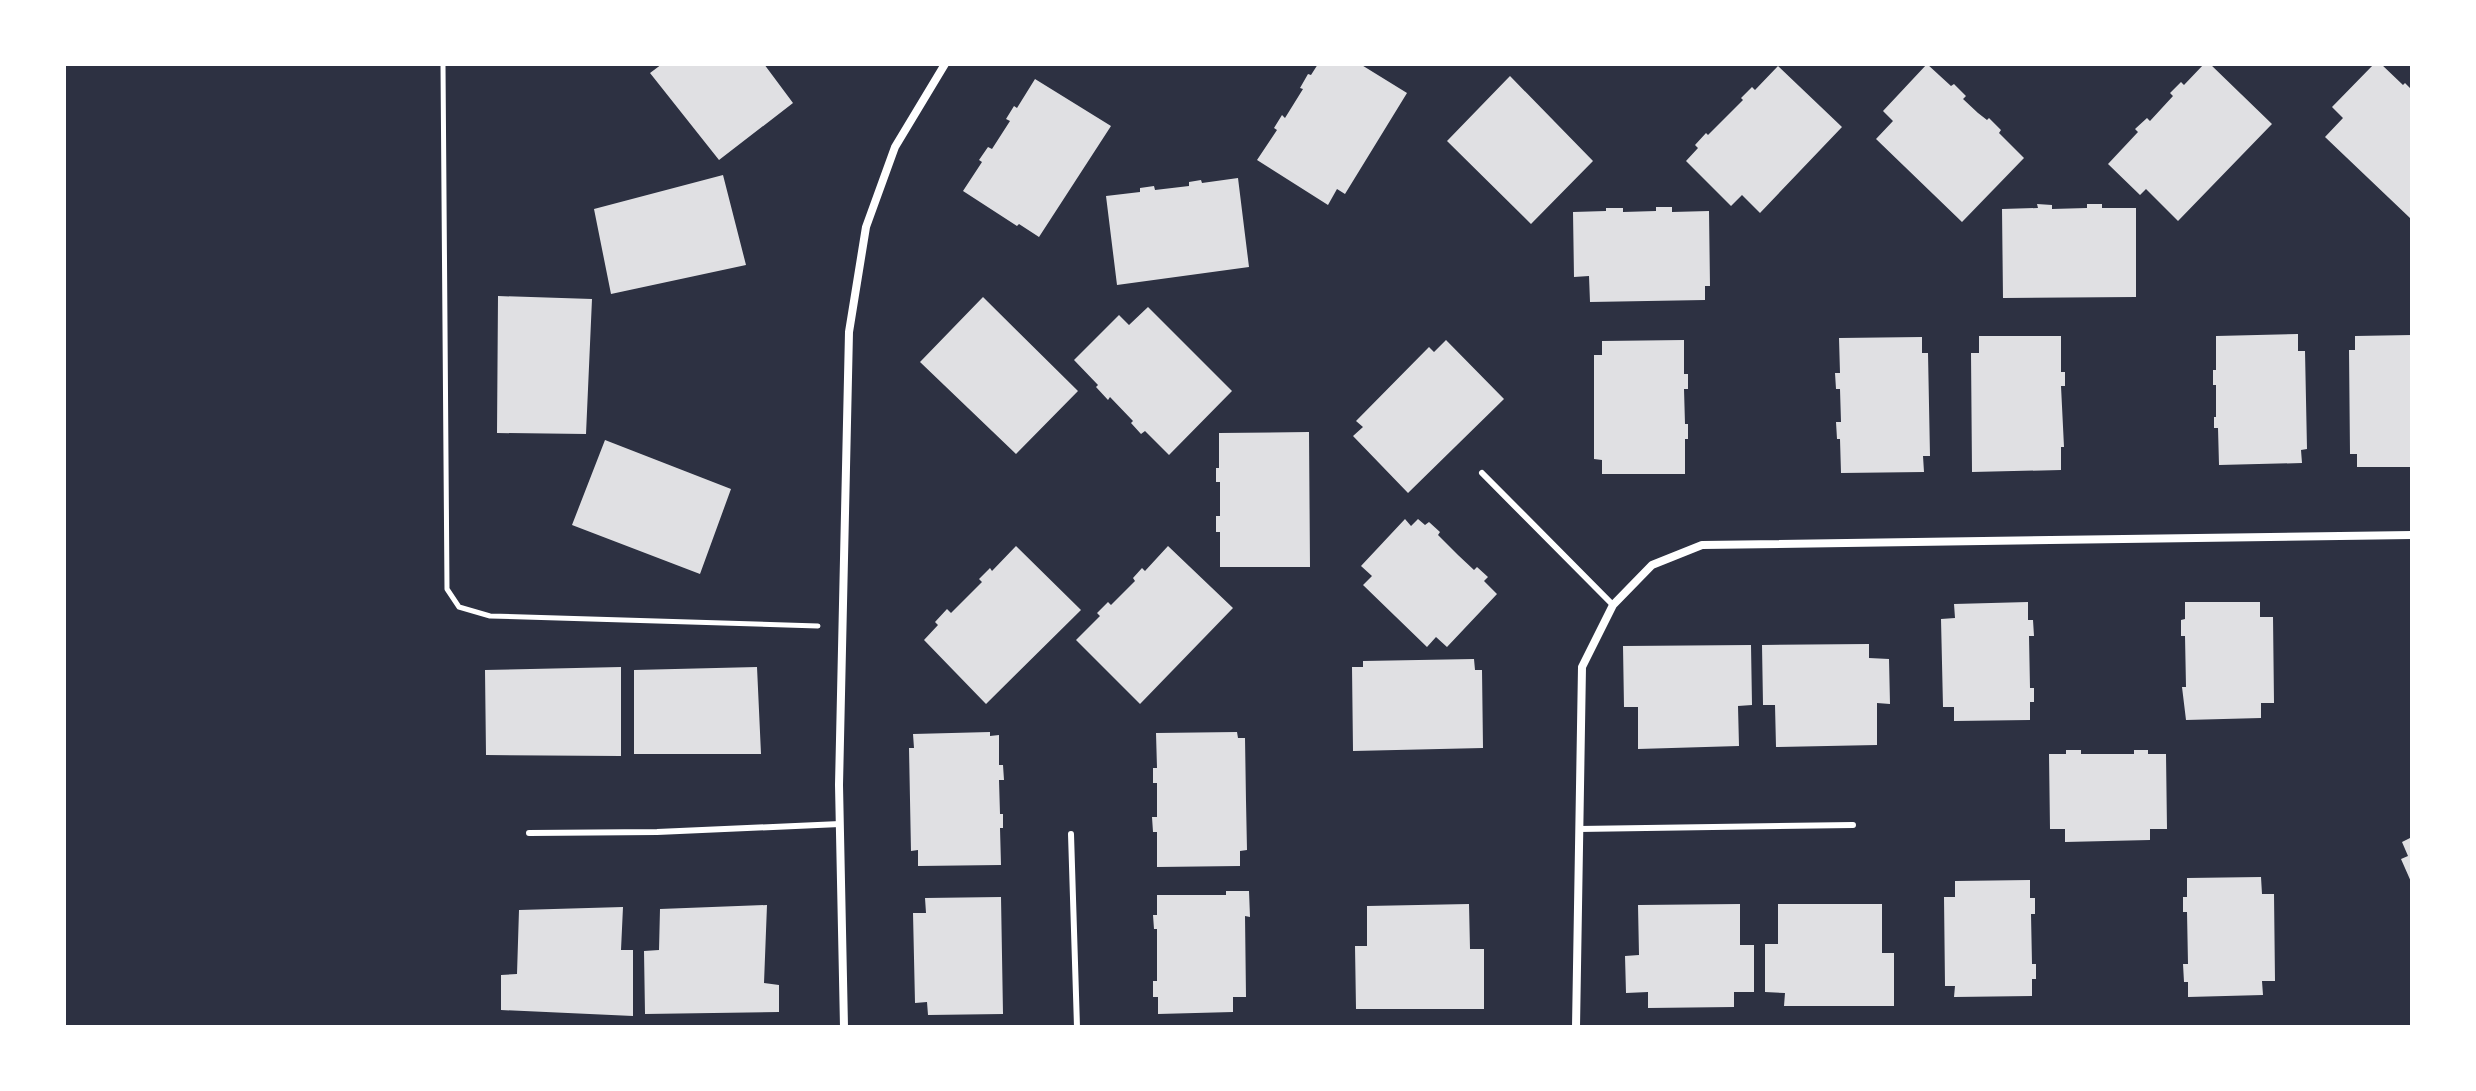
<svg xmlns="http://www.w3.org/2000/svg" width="2476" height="1091" viewBox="0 0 2476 1091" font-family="Rubik,sans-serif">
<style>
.building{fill:#e0e0e3}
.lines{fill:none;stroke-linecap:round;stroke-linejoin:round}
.path{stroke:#fff;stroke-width:5}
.service{stroke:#fff;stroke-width:6}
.minor{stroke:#fff;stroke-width:8}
</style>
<rect width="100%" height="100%" fill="#2d3142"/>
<!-- building -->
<path class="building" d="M 662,64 L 764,64 L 793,103 L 719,160 L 650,73 Z
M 1318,64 L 1360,64 L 1407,93 L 1345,194 L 1337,189 L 1328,205 L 1257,160 L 1277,130 L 1274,128 L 1282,115 L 1285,118 L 1303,89 L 1300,88 L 1308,74 L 1311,75 Z
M 1927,64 L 1951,86 L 1954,84 L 1966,96 L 1963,99 L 1978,113 L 1987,120 L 1989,118 L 2001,130 L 1999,133 L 2024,158 L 1962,222 L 1876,139 L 1893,121 L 1883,111 Z
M 2204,64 L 2210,64 L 2272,124 L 2178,221 L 2146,189 L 2140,195 L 2108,164 L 2138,132 L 2135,129 L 2147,118 L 2150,121 L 2173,96 L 2170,93 L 2181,82 L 2184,85 Z
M 2374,64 L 2381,64 L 2403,85 L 2405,83 L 2412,90 L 2412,216 L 2410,218 L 2325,137 L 2343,118 L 2332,107 Z
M 1778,66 L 1842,127 L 1760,213 L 1742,195 L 1731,206 L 1686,161 L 1698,148 L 1695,145 L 1706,133 L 1708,135 L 1743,100 L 1741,98 L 1752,87 L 1755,90 Z
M 1510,76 L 1593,161 L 1531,224 L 1447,141 Z
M 1035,79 L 1111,126 L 1039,237 L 1019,224 L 1017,226 L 963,191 L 982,162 L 979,160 L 988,147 L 992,149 L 1010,121 L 1006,119 L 1014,106 L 1017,108 Z
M 723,175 L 746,265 L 611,294 L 594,209 Z
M 1238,178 L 1249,267 L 1117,285 L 1106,196 L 1140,192 L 1140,188 L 1154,186 L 1155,190 L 1189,186 L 1189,182 L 1201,180 L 1202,183 Z
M 2037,204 L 2052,205 L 2052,209 L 2087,208 L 2087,204 L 2102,204 L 2102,208 L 2136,208 L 2136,297 L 2003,298 L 2002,209 L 2038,208 Z
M 1656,207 L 1672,207 L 1672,212 L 1709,211 L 1710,286 L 1705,286 L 1705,300 L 1590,302 L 1589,276 L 1574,277 L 1573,212 L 1606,211 L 1606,208 L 1623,208 L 1623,212 L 1656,211 Z
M 498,296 L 592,299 L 586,434 L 497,433 Z
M 983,297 L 1078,391 L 1016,454 L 920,362 Z
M 1148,307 L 1232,391 L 1169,455 L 1145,431 L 1141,434 L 1131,423 L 1133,421 L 1110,397 L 1108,400 L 1096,387 L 1098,385 L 1074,360 L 1119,315 L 1129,325 Z
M 2298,334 L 2298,351 L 2305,351 L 2307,449 L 2301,450 L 2302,463 L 2219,465 L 2218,428 L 2214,428 L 2214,417 L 2216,417 L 2216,385 L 2213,385 L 2213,370 L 2216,370 L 2216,336 Z
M 2412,335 L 2412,467 L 2357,467 L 2357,454 L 2350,454 L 2349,350 L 2355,350 L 2355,336 Z
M 1979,336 L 2061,336 L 2061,372 L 2065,372 L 2065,386 L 2061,386 L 2064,447 L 2061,447 L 2061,470 L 1972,472 L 1971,353 L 1979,353 Z
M 1922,337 L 1922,353 L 1928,353 L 1930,456 L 1923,456 L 1924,472 L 1841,473 L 1840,439 L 1837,439 L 1836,422 L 1841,422 L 1840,389 L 1836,389 L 1835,373 L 1840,373 L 1839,338 Z
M 1446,340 L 1504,399 L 1408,493 L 1353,436 L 1363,427 L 1356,421 L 1429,347 L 1434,352 Z
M 1684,340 L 1684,374 L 1688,374 L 1688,389 L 1684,389 L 1685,424 L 1688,424 L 1688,439 L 1685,439 L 1685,474 L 1602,474 L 1602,460 L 1594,459 L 1594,355 L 1602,355 L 1602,341 Z
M 1309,432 L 1310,567 L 1220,567 L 1220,532 L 1216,532 L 1216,516 L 1220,516 L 1220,482 L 1216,482 L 1216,468 L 1219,468 L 1219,433 Z
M 605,440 L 731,489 L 700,574 L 572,525 Z
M 1405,519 L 1411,526 L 1418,519 L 1425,525 L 1429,522 L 1440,532 L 1438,535 L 1458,555 L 1474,570 L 1477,567 L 1488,577 L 1484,581 L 1497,594 L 1447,647 L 1436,637 L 1427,647 L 1363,585 L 1372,576 L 1361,566 Z
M 1016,546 L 1081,610 L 986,704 L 924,640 L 938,625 L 935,622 L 947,609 L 951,613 L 982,582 L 979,579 L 990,568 L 992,571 Z
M 1168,546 L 1233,608 L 1140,704 L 1076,640 L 1100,616 L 1097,613 L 1108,602 L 1111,605 L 1135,581 L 1133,578 L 1142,568 L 1145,571 Z
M 2028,602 L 2028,620 L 2033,620 L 2034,636 L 2029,636 L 2030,688 L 2034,688 L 2034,702 L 2030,702 L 2030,720 L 1954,721 L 1954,707 L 1943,707 L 1941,619 L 1955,618 L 1954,604 Z
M 2185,602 L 2260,602 L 2260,617 L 2273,617 L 2274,703 L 2261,703 L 2261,718 L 2186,720 L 2182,687 L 2186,687 L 2185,636 L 2181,636 L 2181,620 L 2185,619 Z
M 1869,644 L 1869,658 L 1889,659 L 1890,704 L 1877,703 L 1877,745 L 1776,747 L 1775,705 L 1763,705 L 1762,645 Z
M 1751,645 L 1752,705 L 1738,706 L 1739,746 L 1638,749 L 1638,707 L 1624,707 L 1623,646 Z
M 1474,659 L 1475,670 L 1482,670 L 1483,748 L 1353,751 L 1352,667 L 1363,667 L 1363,661 Z
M 621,667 L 621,756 L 486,755 L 485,670 Z
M 757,667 L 761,754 L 634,754 L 634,670 Z
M 990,732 L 990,736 L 999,735 L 999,765 L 1003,765 L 1004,780 L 999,780 L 1000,814 L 1003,814 L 1003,828 L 1000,828 L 1001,865 L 918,866 L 918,850 L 911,851 L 909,748 L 914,748 L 913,734 Z
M 1237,732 L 1238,738 L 1245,738 L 1246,801 L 1247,850 L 1240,851 L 1240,866 L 1157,867 L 1157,832 L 1153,832 L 1152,817 L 1157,817 L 1157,783 L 1153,783 L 1153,768 L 1157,768 L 1156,733 Z
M 2066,750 L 2081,750 L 2081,754 L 2134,754 L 2134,750 L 2148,750 L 2148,754 L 2166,754 L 2167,829 L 2150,829 L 2150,840 L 2065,842 L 2065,829 L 2050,829 L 2049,754 L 2066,754 Z
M 2412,837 L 2412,884 L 2401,859 L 2408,856 L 2402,842 Z
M 2261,877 L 2262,894 L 2274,894 L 2275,981 L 2262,981 L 2263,995 L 2188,997 L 2188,982 L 2184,982 L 2183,964 L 2188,964 L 2187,912 L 2183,912 L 2183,897 L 2187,897 L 2187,878 Z
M 2030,880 L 2030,898 L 2035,898 L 2035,914 L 2031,914 L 2032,964 L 2036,964 L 2036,979 L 2032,979 L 2032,996 L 1954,997 L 1955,986 L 1945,986 L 1944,897 L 1955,897 L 1955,881 Z
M 1226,891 L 1249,891 L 1250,917 L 1245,916 L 1246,997 L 1233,997 L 1233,1012 L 1158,1014 L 1158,997 L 1153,997 L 1153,981 L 1157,981 L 1157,929 L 1154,929 L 1153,915 L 1157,915 L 1157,895 L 1226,895 Z
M 1001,897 L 1003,1014 L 928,1015 L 927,1002 L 915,1003 L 913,913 L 926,913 L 925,898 Z
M 1469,904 L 1470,949 L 1484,949 L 1484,1009 L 1356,1009 L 1355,946 L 1367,946 L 1367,906 Z
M 1740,904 L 1740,945 L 1754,945 L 1754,992 L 1734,992 L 1734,1007 L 1648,1008 L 1648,992 L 1626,993 L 1625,956 L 1639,955 L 1638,905 Z
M 1778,904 L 1882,904 L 1882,953 L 1894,953 L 1894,1006 L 1784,1006 L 1785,993 L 1765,992 L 1765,944 L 1778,944 Z
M 767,905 L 764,983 L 779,985 L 779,1012 L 645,1014 L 644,951 L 659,950 L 660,909 Z
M 623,907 L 621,950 L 633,950 L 633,1016 L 501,1010 L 501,975 L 517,974 L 519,910 Z"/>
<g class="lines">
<!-- path -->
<path class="path" d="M 443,64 L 447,589 L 459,607 L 490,616 L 818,626"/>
<!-- service -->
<path class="service" d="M 1482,473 L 1613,605
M 1579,829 L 1853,825
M 529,833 L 657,832 L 840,824
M 1071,834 L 1077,1027"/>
<!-- minor -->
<path class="minor" d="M 844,1027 L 839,785 L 849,332 L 866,227 L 895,147 L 945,64
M 1576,1027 L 1582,667 L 1613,605 L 1652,565 L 1702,545 L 2412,535"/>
</g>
<!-- border -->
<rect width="2476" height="1091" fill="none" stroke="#ffffff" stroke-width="132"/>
</svg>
